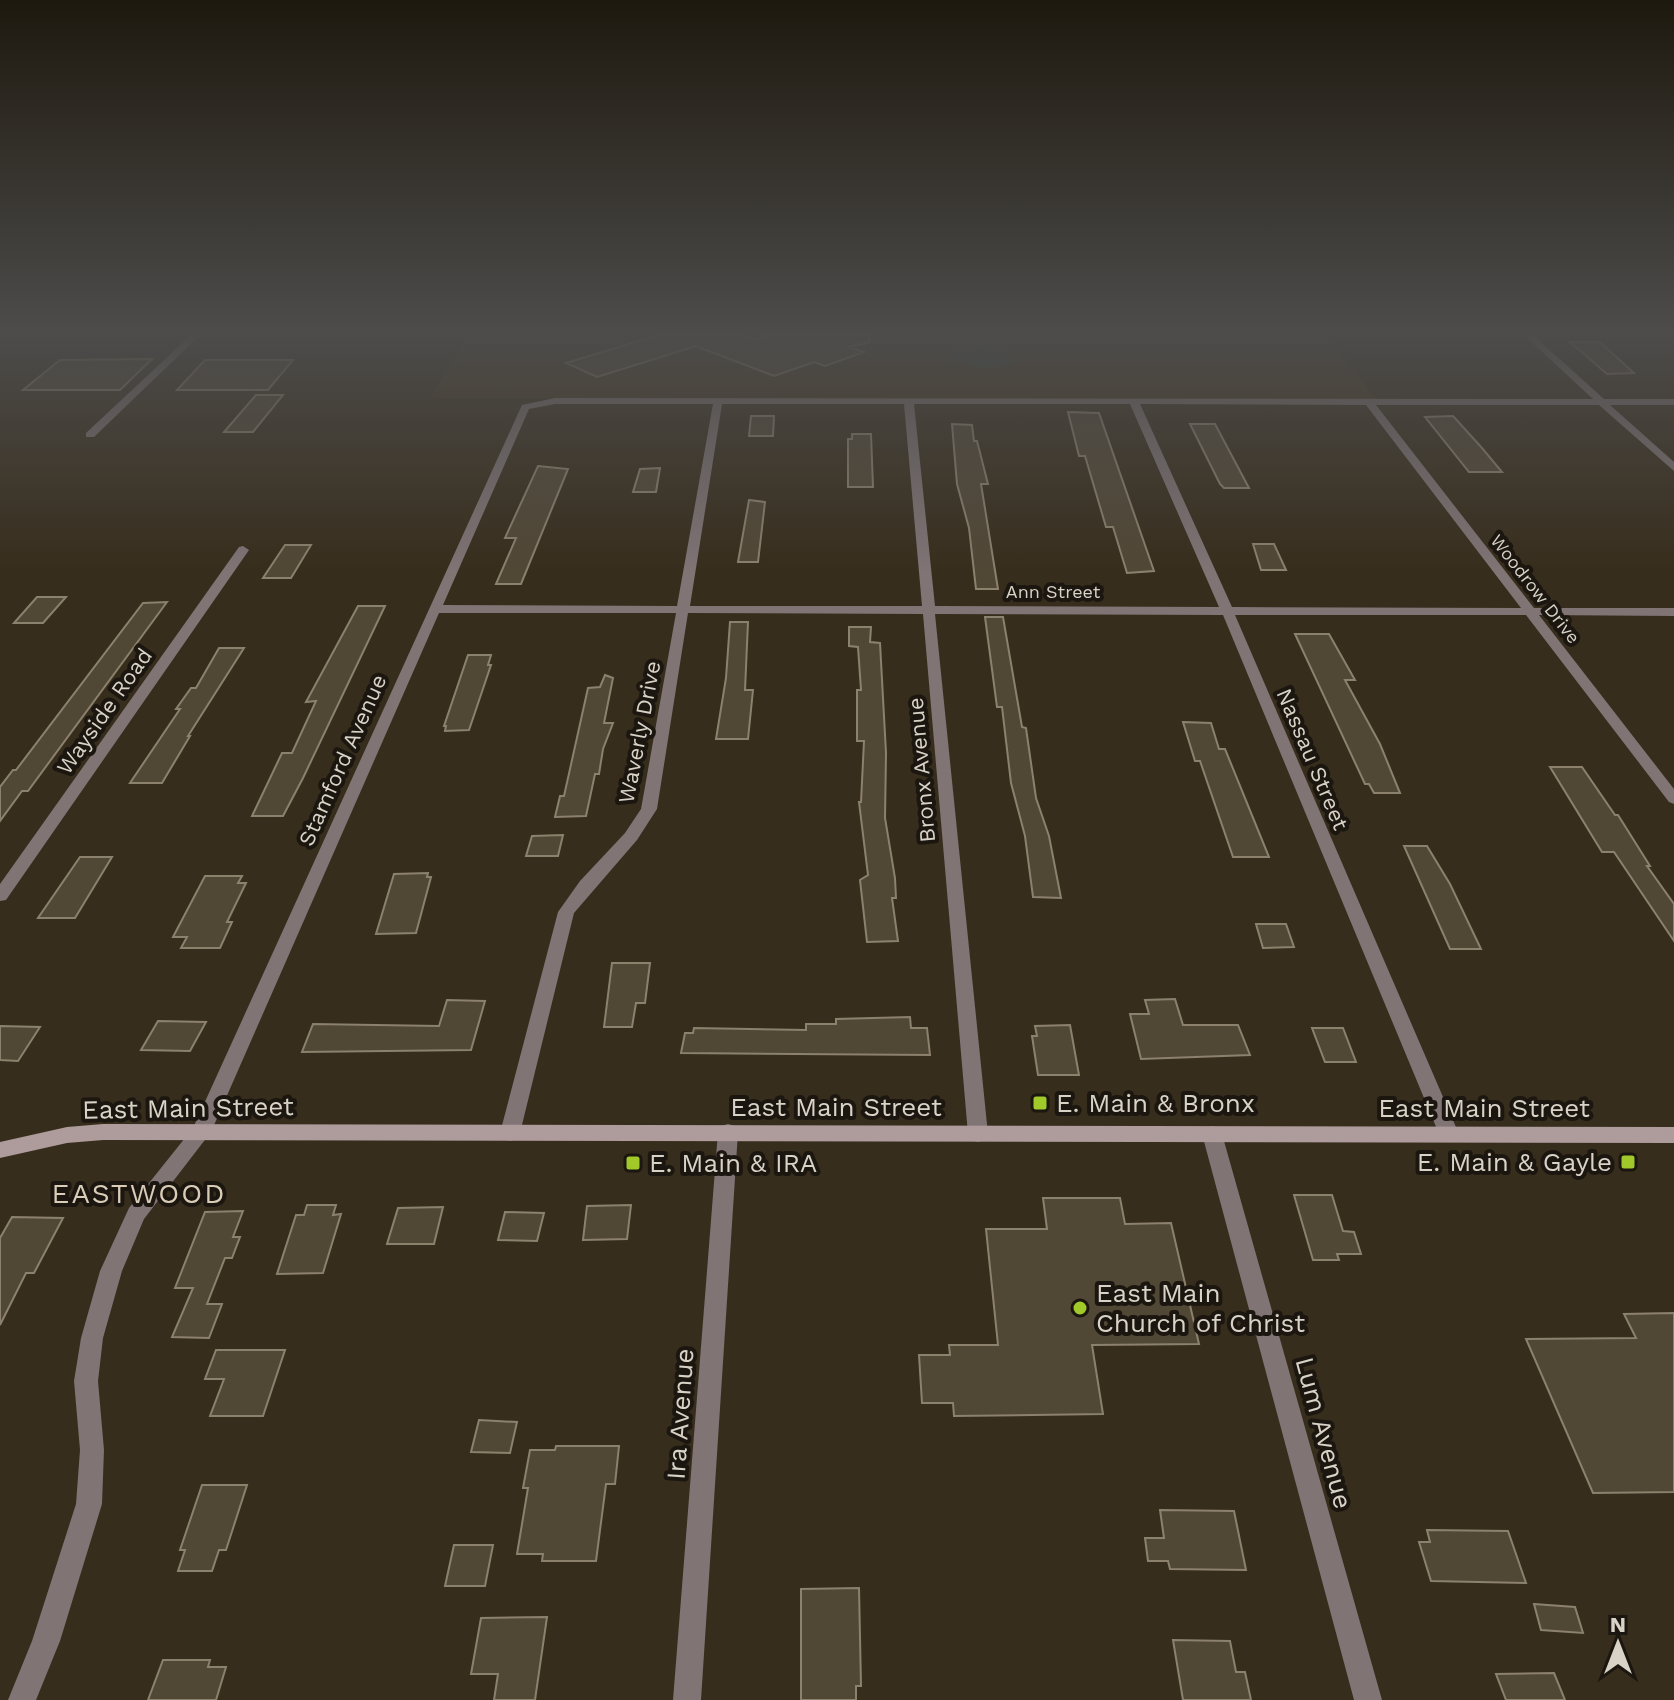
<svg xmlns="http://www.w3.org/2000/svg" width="1674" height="1700" viewBox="0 0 1674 1700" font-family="'Work Sans',sans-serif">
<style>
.built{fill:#42351d}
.green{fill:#2e4230}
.building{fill:#514735;stroke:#8c816d;stroke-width:2}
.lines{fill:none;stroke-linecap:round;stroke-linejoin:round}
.street{fill:#807475;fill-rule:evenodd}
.secondary{fill:#ae9b9c;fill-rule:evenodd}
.poi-dot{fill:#a1c92a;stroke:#1b160f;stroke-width:3}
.labels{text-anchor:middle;stroke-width:8;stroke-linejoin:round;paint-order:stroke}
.far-street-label{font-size:18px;fill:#d8d2c7;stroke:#1b160f}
.street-label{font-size:22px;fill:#d8d2c7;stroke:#1b160f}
.near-poi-label{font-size:26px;fill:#d8d2c7;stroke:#1b160f;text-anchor:start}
.near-street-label{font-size:26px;fill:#d8d2c7;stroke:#1b160f}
.near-neighbourhood-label{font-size:28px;letter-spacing:2px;fill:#d9cdb7;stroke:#1b160f}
</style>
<rect width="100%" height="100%" fill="#372d1c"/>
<!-- built -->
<path class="built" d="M 469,335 L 1326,335 L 1376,399 L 430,398 Z"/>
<!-- green -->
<path class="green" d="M 976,343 L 988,343 L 1009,354 L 1006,357 L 1017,362 C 996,370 966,370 949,354 L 949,350 L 964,350 Z"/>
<!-- building -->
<path class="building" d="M 659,335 L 741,335 L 754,340 L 768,335 L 869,335 L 870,342 L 849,347 L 864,352 L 825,366 L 814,362 L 774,376 L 696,346 L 597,377 L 566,363 Z
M 1570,342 L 1600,342 L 1634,373 L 1607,374 Z
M 152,359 L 120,390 L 23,390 L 60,360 Z
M 205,360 L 293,360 L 268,390 L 177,390 Z
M 256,395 L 283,395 L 253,432 L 224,432 Z
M 1068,412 L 1099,413 L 1154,571 L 1127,573 L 1113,527 L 1106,527 L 1085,456 L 1079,456 Z
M 751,416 L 774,416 L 773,436 L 749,436 Z
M 1453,416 L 1482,448 L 1502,472 L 1469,472 L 1425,417 Z
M 952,424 L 972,425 L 974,441 L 977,441 L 988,484 L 981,484 L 998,589 L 976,589 L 969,528 L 957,484 Z
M 1190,424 L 1215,424 L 1249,488 L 1224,488 L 1220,484 Z
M 852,434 L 871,434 L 873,487 L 848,487 L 848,439 L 852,439 Z
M 538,466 L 568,469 L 521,584 L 496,584 L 516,538 L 505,538 Z
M 660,468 L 656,492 L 633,492 L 640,469 Z
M 749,500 L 765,502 L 758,562 L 738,562 Z
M 1253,544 L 1274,544 L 1286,570 L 1261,570 Z
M 285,545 L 311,545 L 291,578 L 263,578 Z
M 37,597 L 66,597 L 43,623 L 14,623 Z
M 167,602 L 28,791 L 22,791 L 0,821 L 0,787 L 13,770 L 16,770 L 143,603 Z
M 358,606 L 385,606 L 303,778 L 283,816 L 252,816 L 282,753 L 292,753 L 316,701 L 306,702 Z
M 985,617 L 1003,617 L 1022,727 L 1026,728 L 1036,798 L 1049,836 L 1061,898 L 1033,897 L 1025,836 L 1011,783 L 1002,707 L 997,707 Z
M 730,622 L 748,622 L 745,690 L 753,690 L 748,739 L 716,739 L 726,678 Z
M 849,627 L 871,627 L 870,642 L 880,643 L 886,753 L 885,818 L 895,878 L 896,898 L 892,898 L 898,941 L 867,942 L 860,880 L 868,875 L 859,802 L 861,802 L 864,741 L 857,741 L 857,690 L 861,690 L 858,647 L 849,646 Z
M 1295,634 L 1329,634 L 1355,680 L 1345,680 L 1380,744 L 1400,793 L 1374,793 L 1369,784 L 1365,784 Z
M 219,648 L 244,648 L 188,736 L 190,736 L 162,783 L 130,783 L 180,709 L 176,709 L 191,688 L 196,688 Z
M 468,655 L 491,655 L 488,665 L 491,665 L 469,730 L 445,731 L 446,726 L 444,726 Z
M 605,675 L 613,678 L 604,723 L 613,723 L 603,749 L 599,774 L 595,774 L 586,816 L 555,817 L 560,796 L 564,796 L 588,688 L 600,687 Z
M 1183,722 L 1211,723 L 1219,749 L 1225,749 L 1269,857 L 1233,857 L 1200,761 L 1195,761 Z
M 1550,767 L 1582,767 L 1615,815 L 1618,815 L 1650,866 L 1647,866 L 1674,904 L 1674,941 L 1614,852 L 1602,852 Z
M 563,835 L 558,856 L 526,856 L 532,836 Z
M 1404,846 L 1427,846 L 1450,884 L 1481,949 L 1450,949 Z
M 80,857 L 112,857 L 75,918 L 38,918 Z
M 428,873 L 427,877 L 431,877 L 416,933 L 376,934 L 394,874 Z
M 205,876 L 242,876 L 238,883 L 246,883 L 227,922 L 232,922 L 220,948 L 181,948 L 187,937 L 173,937 Z
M 1256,924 L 1286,924 L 1294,947 L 1263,948 Z
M 612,963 L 650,963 L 645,1003 L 636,1003 L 632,1027 L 604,1027 Z
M 1175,999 L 1183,1025 L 1238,1025 L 1250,1055 L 1141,1059 L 1130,1014 L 1149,1014 L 1145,1000 Z
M 447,1000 L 485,1001 L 471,1050 L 302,1052 L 313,1024 L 439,1026 Z
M 910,1017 L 911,1028 L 927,1028 L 930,1055 L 681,1053 L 685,1033 L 693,1033 L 694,1028 L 806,1030 L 806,1024 L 836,1024 L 836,1019 Z
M 158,1021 L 206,1022 L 190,1051 L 141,1050 Z
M 1070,1025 L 1079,1075 L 1038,1075 L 1032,1036 L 1037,1036 L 1035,1026 Z
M 0,1026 L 40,1027 L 18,1061 L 0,1060 Z
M 1312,1028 L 1343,1028 L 1356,1062 L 1325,1062 Z
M 1294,1195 L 1332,1195 L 1343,1231 L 1354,1232 L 1361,1254 L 1337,1254 L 1339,1260 L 1313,1260 Z
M 1043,1198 L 1120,1198 L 1125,1224 L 1171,1223 L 1199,1344 L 1092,1345 L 1103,1414 L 954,1416 L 953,1403 L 922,1403 L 919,1355 L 950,1355 L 949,1345 L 998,1345 L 986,1229 L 1047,1229 Z
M 307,1205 L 336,1205 L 333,1215 L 341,1214 L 323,1273 L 277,1274 L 296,1215 L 304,1215 Z
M 631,1205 L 627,1239 L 583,1240 L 587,1206 Z
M 443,1207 L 434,1244 L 387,1244 L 398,1208 Z
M 243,1211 L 233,1237 L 240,1237 L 232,1258 L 225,1258 L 207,1304 L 222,1304 L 209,1338 L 172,1337 L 193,1288 L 175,1288 L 205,1212 Z
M 505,1212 L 544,1213 L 537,1241 L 498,1240 Z
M 12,1217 L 63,1218 L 34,1273 L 26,1273 L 0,1325 L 0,1238 Z
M 1674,1313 L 1674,1492 L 1593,1493 L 1526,1339 L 1636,1338 L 1624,1314 Z
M 216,1350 L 285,1350 L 263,1416 L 210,1416 L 224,1379 L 205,1379 Z
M 479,1420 L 517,1422 L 510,1453 L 471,1452 Z
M 556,1446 L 619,1446 L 615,1484 L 606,1484 L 596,1561 L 542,1561 L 543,1554 L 517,1554 L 528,1488 L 523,1488 L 530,1450 L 555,1450 Z
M 202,1485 L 247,1485 L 226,1550 L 219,1550 L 212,1571 L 178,1571 L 185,1550 L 180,1550 Z
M 1160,1510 L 1234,1511 L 1246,1570 L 1170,1569 L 1168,1561 L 1148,1561 L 1145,1538 L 1164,1538 Z
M 1427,1530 L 1508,1531 L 1526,1583 L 1431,1581 L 1419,1542 L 1430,1542 Z
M 454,1545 L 493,1545 L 485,1586 L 445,1586 Z
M 859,1588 L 861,1686 L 856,1686 L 856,1700 L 801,1700 L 801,1589 Z
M 1534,1604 L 1575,1607 L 1583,1633 L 1541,1630 Z
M 547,1617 L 535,1700 L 494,1700 L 498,1674 L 471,1674 L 481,1618 Z
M 1173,1640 L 1230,1641 L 1236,1672 L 1245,1672 L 1251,1700 L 1183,1700 Z
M 163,1660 L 210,1660 L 208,1667 L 226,1667 L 216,1700 L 148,1700 Z
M 1554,1673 L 1565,1700 L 1506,1700 L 1496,1674 Z"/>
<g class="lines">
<!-- street -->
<path class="street" d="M 191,335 L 200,335 L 94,437 L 86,437 L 86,433 Z
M 1524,335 L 1533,335 L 1604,399 L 1674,399 L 1674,405 L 1610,405 L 1674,462 L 1674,471 L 1599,405 L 1376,405 L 1534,608 L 1674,608 L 1674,616 L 1539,615 L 1674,789 L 1674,804 L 1669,802 L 1526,615 L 1235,615 L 1459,1134 L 1456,1140 L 1449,1142 L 1442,1140 L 1439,1134 L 1223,615 L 935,614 L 988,1134 L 985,1140 L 978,1142 L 971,1140 L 968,1134 L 923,614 L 688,613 L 657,809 L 637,840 L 574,913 L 520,1133 L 517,1139 L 510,1141 L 503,1139 L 500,1133 L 558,912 L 580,881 L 625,833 L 641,809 L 676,613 L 439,613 L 211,1132 L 144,1219 L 122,1271 L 103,1338 L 98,1381 L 104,1450 L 102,1504 L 60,1641 L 36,1700 L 8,1700 L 32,1641 L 76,1504 L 80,1450 L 74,1381 L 81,1338 L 100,1271 L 129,1208 L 193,1128 L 522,405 L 555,398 L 1593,399 ZM 555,404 L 713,404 L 677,606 L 443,605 L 529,409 ZM 722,404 L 904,404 L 922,606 L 690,606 ZM 914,404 L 1130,404 L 1219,607 L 935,606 ZM 1140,404 L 1366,405 L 1521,608 L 1232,607 Z
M 243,546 L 249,550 L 6,900 L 0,901 L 0,884 L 239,547 Z
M 728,1124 L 735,1126 L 738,1132 L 701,1700 L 673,1700 L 718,1132 L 721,1126 Z
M 1212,1126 L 1219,1128 L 1222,1134 L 1382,1700 L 1354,1700 L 1202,1134 L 1205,1128 Z"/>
<!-- secondary -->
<path class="secondary" d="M 103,1124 L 1674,1127 L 1674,1143 L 103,1140 L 67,1143 L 0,1158 L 0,1142 L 67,1127 Z"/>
</g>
<!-- sky -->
<linearGradient id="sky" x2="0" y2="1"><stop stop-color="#1e190f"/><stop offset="0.58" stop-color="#4d4c4b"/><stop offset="1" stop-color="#4d4c4b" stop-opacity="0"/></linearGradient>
<rect width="1674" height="573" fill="url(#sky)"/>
<!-- markers -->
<g class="poi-dot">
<rect x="1032" y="1095" width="16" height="16" rx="4"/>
<rect x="1620" y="1154" width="16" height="16" rx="4"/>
<rect x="625" y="1155" width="16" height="16" rx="4"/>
<circle cx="1080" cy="1308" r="8"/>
</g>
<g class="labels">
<!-- far-street labels -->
<g class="far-street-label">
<text transform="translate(1535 589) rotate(52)" y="6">Woodrow Drive</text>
<text x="1053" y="598">Ann Street</text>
</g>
<!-- street labels -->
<g class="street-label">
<text transform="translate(104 711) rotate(-55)" y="8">Wayside Road</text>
<text transform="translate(639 732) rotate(-79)" y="8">Waverly Drive</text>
<text transform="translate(1313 759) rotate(67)" y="8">Nassau Street</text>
<text transform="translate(342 760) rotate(-66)" y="8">Stamford Avenue</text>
<text transform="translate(921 770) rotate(-95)" y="8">Bronx Avenue</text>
</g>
<!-- near-poi labels -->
<g class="near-poi-label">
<text x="1056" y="1112">E. Main &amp; Bronx</text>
<text x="1612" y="1171" text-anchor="end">E. Main &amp; Gayle</text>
<text x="649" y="1172">E. Main &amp; IRA</text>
<text x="1096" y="1302">East Main<tspan x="1096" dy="30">Church of Christ</tspan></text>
</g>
<!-- near-street labels -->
<g class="near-street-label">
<text x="836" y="1116">East Main Street</text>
<text transform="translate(188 1108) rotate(-1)" y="9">East Main Street</text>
<text x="1484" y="1117">East Main Street</text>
<text transform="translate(680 1414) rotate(-86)" y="9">Ira Avenue</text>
<text transform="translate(1324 1433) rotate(75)" y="9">Lum Avenue</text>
</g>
<!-- near-neighbourhood labels -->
<g class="near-neighbourhood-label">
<text x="139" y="1203">EASTWOOD</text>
</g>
</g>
<!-- north arrow -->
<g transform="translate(1618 1644)" stroke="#1b160f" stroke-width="6" paint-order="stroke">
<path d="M0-6L14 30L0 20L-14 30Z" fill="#d8d2c7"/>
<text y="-12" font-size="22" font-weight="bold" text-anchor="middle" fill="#d8d2c7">N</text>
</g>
</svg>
